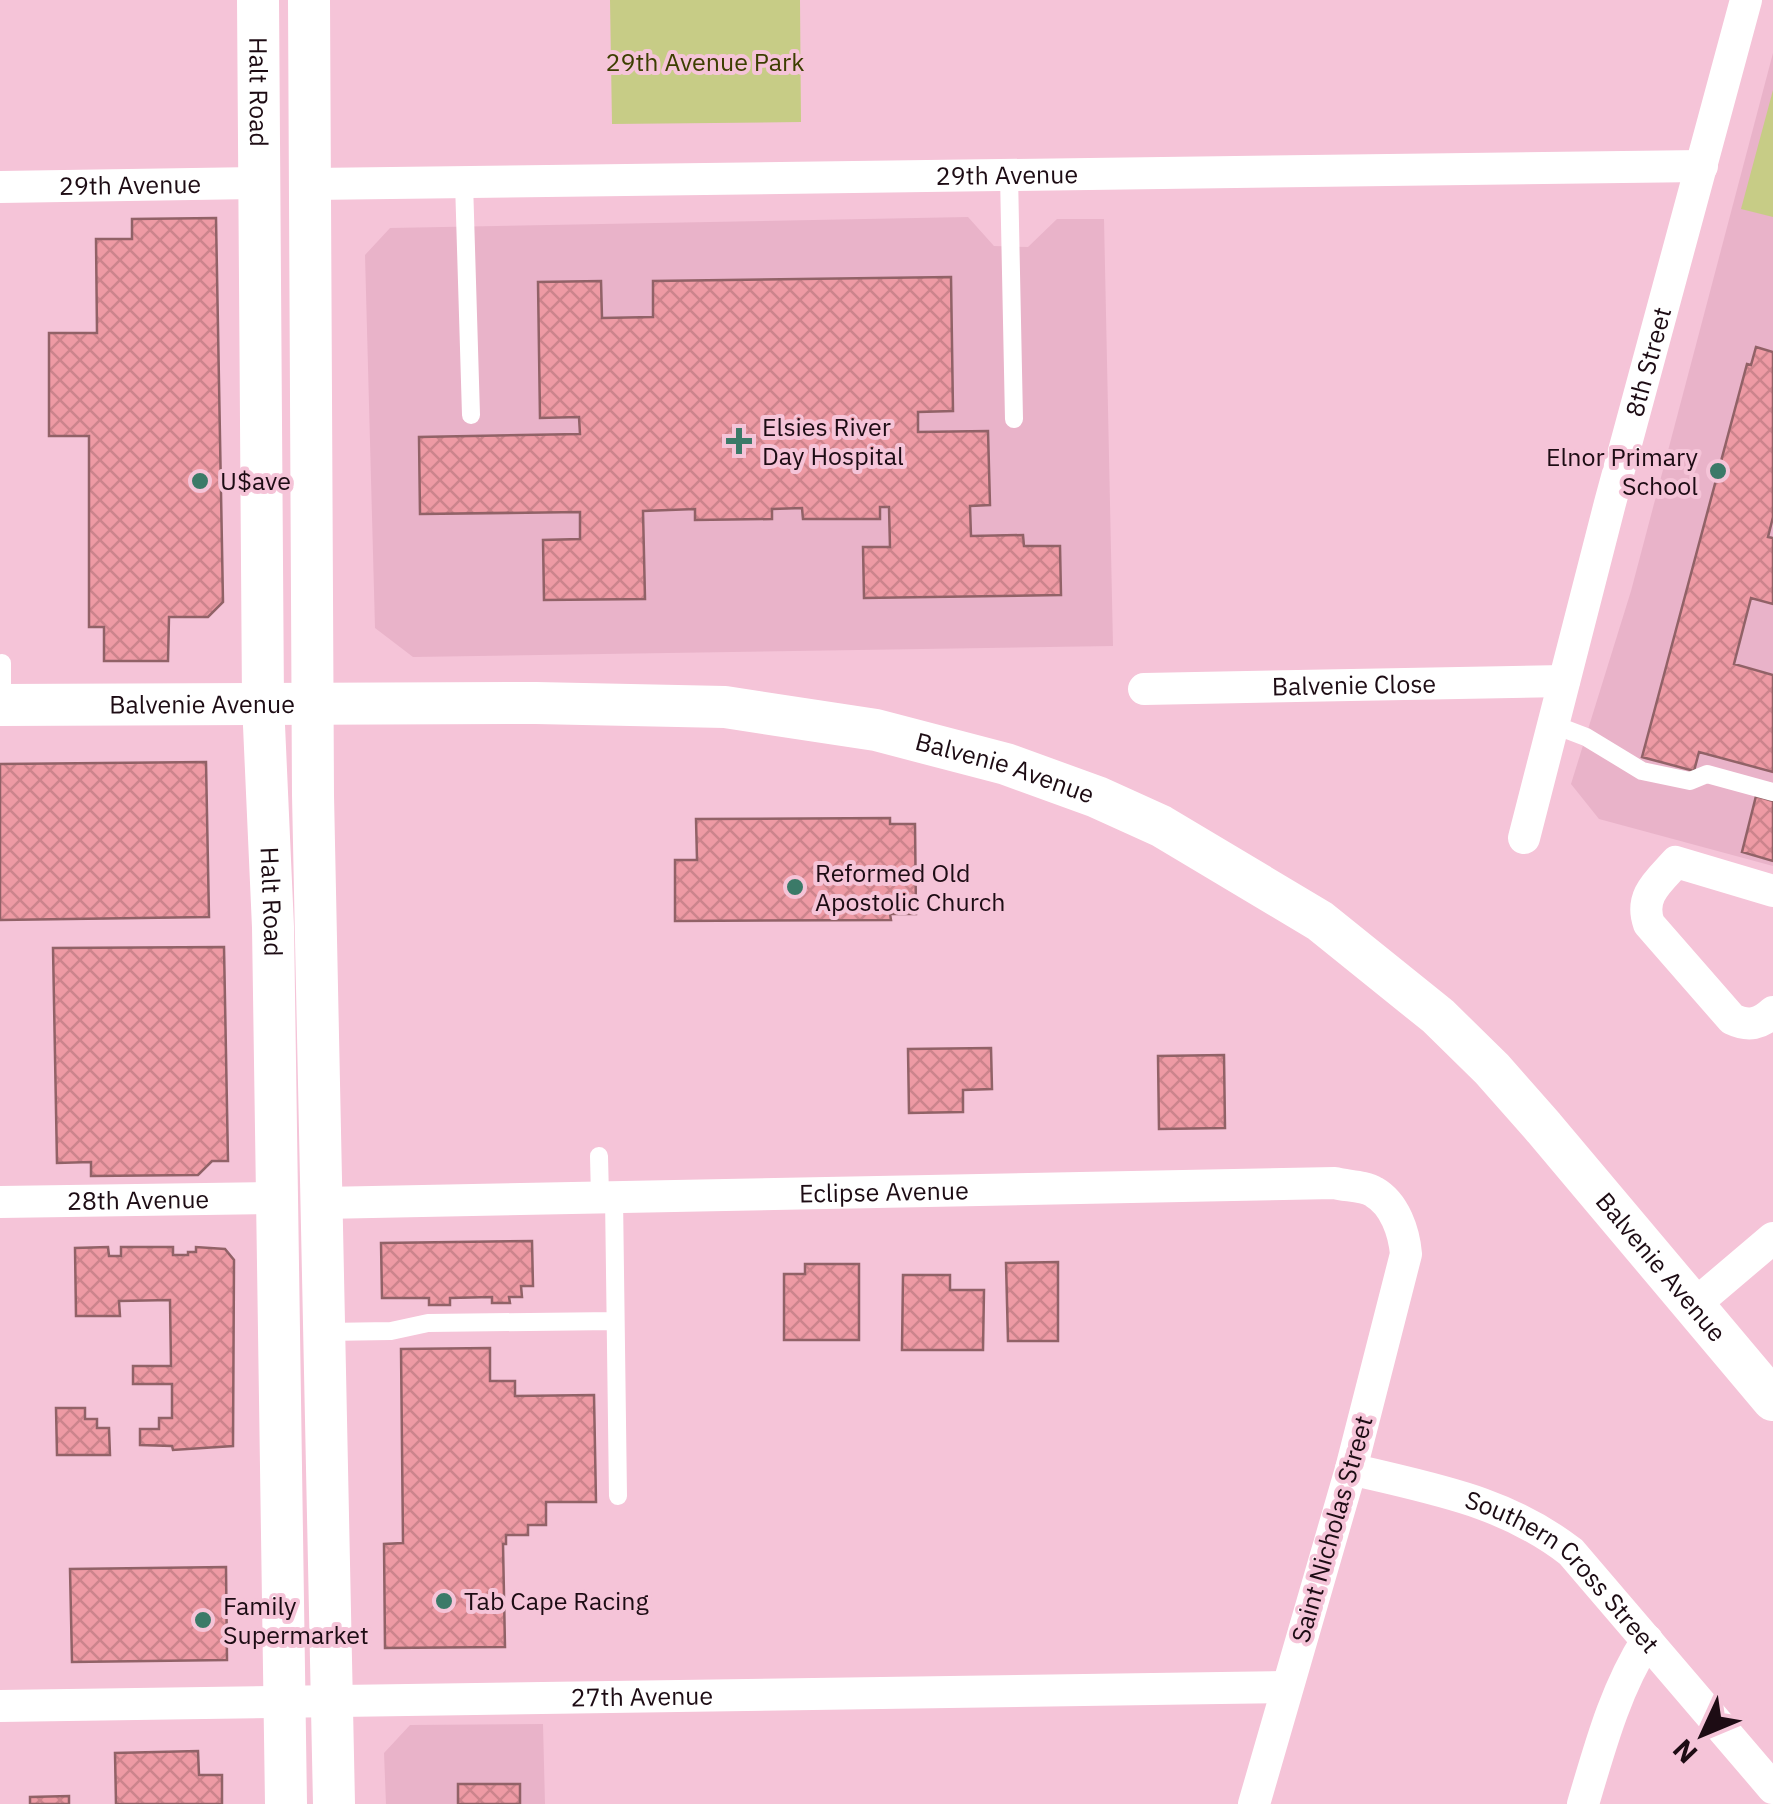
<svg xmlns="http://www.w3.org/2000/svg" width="1773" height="1804" viewBox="0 0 1773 1804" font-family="'IBM Plex Sans',sans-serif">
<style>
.built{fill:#e9b3c9}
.green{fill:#c7cc86}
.building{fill:url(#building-cross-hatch);stroke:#916267;stroke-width:2.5}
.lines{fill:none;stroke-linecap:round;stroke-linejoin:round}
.service{stroke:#fff;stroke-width:18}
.minor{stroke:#fff;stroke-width:32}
.tertiary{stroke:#fff;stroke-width:42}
.poi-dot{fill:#3b7a68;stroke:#f5c4d8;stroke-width:4}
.labels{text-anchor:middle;stroke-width:8;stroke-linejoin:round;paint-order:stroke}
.park-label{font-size:25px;fill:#3c3e00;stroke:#f5c4d8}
.street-label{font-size:25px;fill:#1d0c14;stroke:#f5c4d8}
.poi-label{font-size:25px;fill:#1d0c14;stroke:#f5c4d8;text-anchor:start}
</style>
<defs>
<pattern id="building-cross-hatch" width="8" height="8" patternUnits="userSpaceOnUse" patternTransform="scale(2.5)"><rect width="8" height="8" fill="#ee9aa4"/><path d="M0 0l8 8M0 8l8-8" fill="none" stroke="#cc848c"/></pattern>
</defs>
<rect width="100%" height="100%" fill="#f5c4d8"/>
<!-- built -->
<path class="built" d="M 1773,53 L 1773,866 L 1599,819 L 1571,784 L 1631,591 Z
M 968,217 L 994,246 L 1028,247 L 1057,219 L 1104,219 L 1113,646 L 413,657 L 375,628 L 365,255 L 390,228 Z
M 543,1724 L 545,1804 L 386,1804 L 384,1753 L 410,1725 Z"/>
<!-- green -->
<path class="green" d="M 610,0 L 800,0 L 801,122 L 612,124 Z
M 1773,90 L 1773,217 L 1741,209 Z"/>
<!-- building -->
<path class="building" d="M 216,218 L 223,602 L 208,617 L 169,617 L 168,661 L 104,661 L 104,627 L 89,627 L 89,436 L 49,436 L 49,333 L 97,333 L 96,239 L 132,239 L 132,219 Z
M 951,277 L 953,411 L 918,412 L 918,432 L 988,431 L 990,505 L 970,506 L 971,536 L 1023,535 L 1024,546 L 1060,546 L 1061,595 L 864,598 L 863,547 L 890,547 L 889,507 L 880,507 L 880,519 L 803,519 L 802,508 L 772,509 L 772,519 L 695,520 L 695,509 L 643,511 L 645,599 L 544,600 L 543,540 L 580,539 L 580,512 L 420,514 L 419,437 L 580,434 L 579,417 L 540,418 L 538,282 L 601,281 L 602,318 L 653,317 L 653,281 Z
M 1756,347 L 1773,352 L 1773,517 L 1768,537 L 1773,538 L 1773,604 L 1751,598 L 1734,664 L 1773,675 L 1773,772 L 1699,752 L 1694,771 L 1642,757 L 1747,364 L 1751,365 Z
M 206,762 L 209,917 L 0,920 L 0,764 Z
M 1756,796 L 1773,801 L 1773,861 L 1742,852 Z
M 890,818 L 890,824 L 915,824 L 916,914 L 890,914 L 891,920 L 675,921 L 675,860 L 697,860 L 696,819 Z
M 224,947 L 228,1161 L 212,1161 L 198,1175 L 91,1176 L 91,1162 L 57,1163 L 53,948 Z
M 991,1048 L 992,1089 L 963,1090 L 963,1112 L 909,1113 L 908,1049 Z
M 1224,1055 L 1225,1128 L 1159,1129 L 1158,1056 Z
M 532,1241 L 533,1286 L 521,1286 L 522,1297 L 509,1297 L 510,1303 L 492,1303 L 492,1297 L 450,1298 L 450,1305 L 429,1305 L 429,1298 L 382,1298 L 381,1243 Z
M 108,1247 L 109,1256 L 121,1256 L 121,1247 L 173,1247 L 173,1255 L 188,1255 L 188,1252 L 196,1252 L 196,1247 L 225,1249 L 234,1260 L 233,1446 L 173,1450 L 172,1446 L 140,1445 L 140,1429 L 159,1429 L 159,1418 L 172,1418 L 172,1384 L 133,1384 L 133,1366 L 171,1366 L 170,1300 L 119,1301 L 120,1316 L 76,1316 L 75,1248 Z
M 1058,1262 L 1058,1341 L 1008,1341 L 1006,1263 Z
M 805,1264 L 859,1264 L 859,1340 L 784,1340 L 784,1274 L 805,1274 Z
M 903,1275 L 950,1275 L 950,1290 L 984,1290 L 983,1350 L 902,1350 Z
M 490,1348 L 490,1381 L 515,1381 L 515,1396 L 594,1395 L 596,1502 L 546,1502 L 546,1525 L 528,1525 L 528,1535 L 506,1535 L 506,1544 L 503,1544 L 505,1647 L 385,1648 L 384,1544 L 403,1543 L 401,1349 Z
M 56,1408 L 85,1408 L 85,1419 L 97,1419 L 97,1428 L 109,1428 L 110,1455 L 57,1455 Z
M 226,1567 L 227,1660 L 72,1662 L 70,1569 Z
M 198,1751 L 199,1775 L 222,1775 L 222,1804 L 116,1804 L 115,1753 Z
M 458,1784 L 520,1784 L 520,1804 L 458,1804 Z
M 69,1796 L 69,1804 L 30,1804 L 30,1797 Z"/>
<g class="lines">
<!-- service -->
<path class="service" d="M 1009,175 L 1014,419
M 464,182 L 471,415
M 2,663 L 2,704
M 1552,724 L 1586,737 L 1642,771 L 1690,781 L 1707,774 L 1773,792
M 599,1156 L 600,1197
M 614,1197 L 618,1496
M 325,1332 L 391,1331 L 428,1323 L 615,1321"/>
<!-- minor -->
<g class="minor">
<path id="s1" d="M 312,184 L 1702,166"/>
<path id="s2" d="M 0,187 L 260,183"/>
<path id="s3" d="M 1144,689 L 1564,681"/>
<path id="s4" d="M 1524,838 L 1610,503 L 1746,0"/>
<path d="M 1773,891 L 1676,862 C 1658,882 1639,896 1649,924 L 1732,1019 C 1749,1027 1760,1024 1773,1012"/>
<path id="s5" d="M 0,1202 L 277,1198"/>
<path id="s6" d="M 322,1203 L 1335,1183 C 1346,1186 1365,1186 1374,1192 C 1395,1204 1404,1232 1406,1254 L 1351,1469 L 1254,1804"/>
<path d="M 1694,1305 L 1773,1238"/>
<path id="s7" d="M 1351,1469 C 1432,1489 1504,1500 1571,1552 L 1773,1788"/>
<path id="s8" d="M 0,1706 L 1286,1687"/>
<path d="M 1583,1804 C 1600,1747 1615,1690 1647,1640"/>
</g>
<!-- tertiary -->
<g class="tertiary">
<path id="s9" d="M 258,0 L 263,703 L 273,927 L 286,1804"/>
<path d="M 309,0 L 313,795 L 334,1804"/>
<path id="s10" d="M 0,705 L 536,703 L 725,707 L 876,730 L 1006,764 L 1097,797 L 1161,826 L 1320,921 L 1438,1016 L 1492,1069 L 1544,1128 L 1773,1400"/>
</g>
</g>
<!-- markers -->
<g class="poi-dot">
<path d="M734 426h10v10h10v10h-10v10h-10v-10h-10v-10h10z"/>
<circle cx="1718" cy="471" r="10"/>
<circle cx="200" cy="481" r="10"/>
<circle cx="795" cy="887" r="10"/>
<circle cx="444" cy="1601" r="10"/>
<circle cx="203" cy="1620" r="10"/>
</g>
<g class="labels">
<!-- park labels -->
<g class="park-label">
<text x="705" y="71">29th Avenue Park</text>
</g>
<!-- street labels -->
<g class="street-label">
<text dy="9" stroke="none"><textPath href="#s9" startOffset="92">Halt Road</textPath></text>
<text dy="9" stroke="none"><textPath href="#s1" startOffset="695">29th Avenue</textPath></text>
<text dy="9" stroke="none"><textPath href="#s2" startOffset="130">29th Avenue</textPath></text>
<text dy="9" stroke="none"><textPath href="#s4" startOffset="492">8th Street</textPath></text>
<text dy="9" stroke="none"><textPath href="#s3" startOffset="210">Balvenie Close</textPath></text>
<text dy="9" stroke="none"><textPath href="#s10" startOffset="202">Balvenie Avenue</textPath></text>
<text dy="9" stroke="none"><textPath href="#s10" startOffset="1012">Balvenie Avenue</textPath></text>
<text dy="9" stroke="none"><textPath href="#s9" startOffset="902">Halt Road</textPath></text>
<text dy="9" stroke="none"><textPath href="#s6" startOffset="562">Eclipse Avenue</textPath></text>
<text dy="9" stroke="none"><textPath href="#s5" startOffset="138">28th Avenue</textPath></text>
<text dy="9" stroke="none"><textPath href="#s10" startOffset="1852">Balvenie Avenue</textPath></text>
<text transform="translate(1332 1529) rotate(-74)" y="9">Saint Nicholas Street</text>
<text dy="9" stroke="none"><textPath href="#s7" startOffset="242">Southern Cross Street</textPath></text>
<text dy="9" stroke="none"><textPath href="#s8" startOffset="642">27th Avenue</textPath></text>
</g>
<!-- poi labels -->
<g class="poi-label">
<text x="762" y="436">Elsies River<tspan x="762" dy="29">Day Hospital</tspan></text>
<text x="1698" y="466" text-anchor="end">Elnor Primary<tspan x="1698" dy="29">School</tspan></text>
<text x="220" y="490">U$ave</text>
<text x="815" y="882">Reformed Old<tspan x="815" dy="29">Apostolic Church</tspan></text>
<text x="464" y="1610">Tab Cape Racing</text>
<text x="223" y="1615">Family<tspan x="223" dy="29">Supermarket</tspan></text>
</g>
</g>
<!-- north arrow -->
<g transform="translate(1703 1734) rotate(226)" stroke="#f5c4d8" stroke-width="8" paint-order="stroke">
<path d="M0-8L18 38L0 25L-18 38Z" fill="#1d0c14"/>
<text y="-15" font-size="28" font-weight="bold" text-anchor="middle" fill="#1d0c14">N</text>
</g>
</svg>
